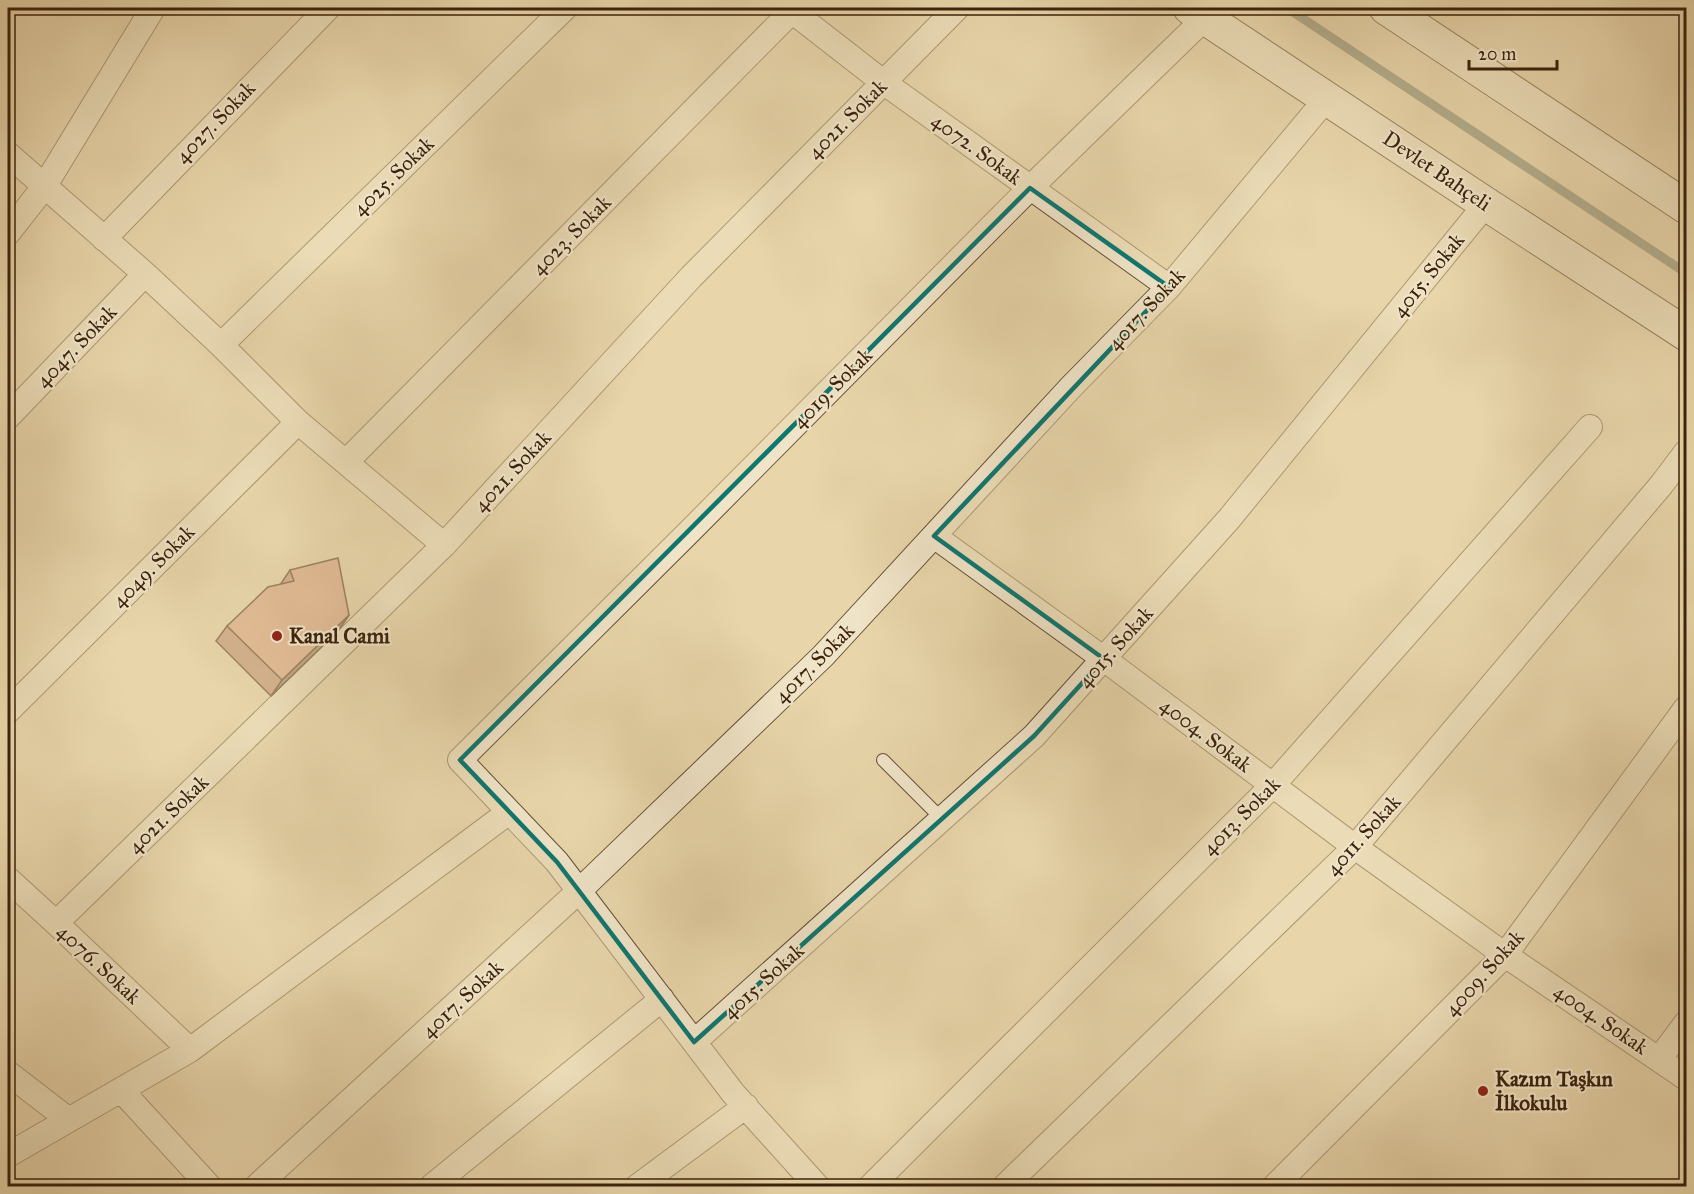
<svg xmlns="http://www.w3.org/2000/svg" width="1694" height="1194" viewBox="0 0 1694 1194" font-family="'IM FELL Great Primer',serif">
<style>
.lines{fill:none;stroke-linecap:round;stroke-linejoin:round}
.stream{stroke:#737d68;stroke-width:9}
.lane-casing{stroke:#664f34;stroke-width:14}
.street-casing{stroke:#664f34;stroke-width:26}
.secondary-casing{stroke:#3b220c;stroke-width:35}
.lane{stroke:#f0e4c8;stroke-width:12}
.street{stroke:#f0e4c8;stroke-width:24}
.secondary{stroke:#f0e4c8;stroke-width:33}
.wall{fill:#bb886c;stroke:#3b220c;stroke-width:1.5}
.shaded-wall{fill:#986f58;stroke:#3b220c;stroke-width:1.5}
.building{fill:#d99e7d;stroke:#3b220c;stroke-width:1.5}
.marked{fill:none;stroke:#0f766e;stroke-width:4.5;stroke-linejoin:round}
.poi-dot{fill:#8f2418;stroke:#f0e4c8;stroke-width:2}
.labels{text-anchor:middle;stroke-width:4.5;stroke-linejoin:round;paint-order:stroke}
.street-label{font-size:21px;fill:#3b220c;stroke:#f0e4c8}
.poi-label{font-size:21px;font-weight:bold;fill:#3b220c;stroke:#f0e4c8;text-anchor:start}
</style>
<rect width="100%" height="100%" fill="#e8d6aa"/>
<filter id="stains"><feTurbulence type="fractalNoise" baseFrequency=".00333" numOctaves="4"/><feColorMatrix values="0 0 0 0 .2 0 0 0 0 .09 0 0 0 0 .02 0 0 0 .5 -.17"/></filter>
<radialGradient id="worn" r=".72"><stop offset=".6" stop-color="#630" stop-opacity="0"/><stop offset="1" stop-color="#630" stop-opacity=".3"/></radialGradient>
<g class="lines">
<!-- stream -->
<path class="stream" d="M 1287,8 L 1686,273"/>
<!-- lane casing -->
<g class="lane-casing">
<path id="lane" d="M 883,760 L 942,819"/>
</g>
<!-- street casing -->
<g class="street-casing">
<path id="street" d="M 788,8 L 883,82 L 1169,287
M 8,154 L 145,274 L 221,345 L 298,422 L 444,545
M 8,233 L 44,187 L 153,8
M 104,239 L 328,8
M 221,345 L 565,8
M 8,417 L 145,274
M 346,462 L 795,8
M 934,536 L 1104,659 L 1355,847 L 1505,955 L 1686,1078
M 8,711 L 298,422
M 8,879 L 56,923 L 190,1050
M 56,923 L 444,545 L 691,277 L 957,8
M 694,1042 L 1034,736 L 1229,519 L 1486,204
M 1660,1058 L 1686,1023
M 8,1073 L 69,1120
M 121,1090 L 209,1186
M 8,1155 L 190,1050 L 509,812
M 257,1186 L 579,891 L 823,656 L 1071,387 L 1169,287 L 1327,98
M 432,1186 L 662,999
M 638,1186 L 746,1106
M 817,1186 L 733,1093 L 557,862 L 460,760 L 692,529 L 1030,188 L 1205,18
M 871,1186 L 1273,785 L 1590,427
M 1005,1186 L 1355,847 L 1662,484 L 1686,452
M 1275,1186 L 1505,955 L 1686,708"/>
</g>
<!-- secondary casing -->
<g class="secondary-casing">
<path id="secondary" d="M 1190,8 L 1486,204 L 1686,334
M 1386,8 L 1686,207"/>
</g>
<!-- lane -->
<use href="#lane" class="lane"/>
<!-- street -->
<use href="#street" class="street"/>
<!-- secondary -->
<use href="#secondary" class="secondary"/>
</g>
<!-- wall -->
<path class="wall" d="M 290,570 L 349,615 L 338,631 L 271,696 L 216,641 L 227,626 L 280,585 Z"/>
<!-- shaded-wall -->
<path class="shaded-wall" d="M 349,615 L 338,631 L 271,696 L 282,680 Z"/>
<!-- building -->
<path class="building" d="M 338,558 L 349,615 L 282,680 L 227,626 L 268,587 L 294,581 L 290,570 Z"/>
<!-- marked area -->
<path d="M0 0H1694V1194H0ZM 1030,188 L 1169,287 L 934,536 L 1104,659 L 1034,736 L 694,1042 L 557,862 L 460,760 Z" fill="#e8d6aa" fill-opacity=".55" fill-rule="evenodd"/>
<path class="marked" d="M 1030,188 L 1169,287 L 934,536 L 1104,659 L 1034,736 L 694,1042 L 557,862 L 460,760 Z"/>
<!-- markers -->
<g class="poi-dot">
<circle cx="277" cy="636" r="6"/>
<circle cx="1483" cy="1091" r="6"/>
</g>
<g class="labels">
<!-- street labels -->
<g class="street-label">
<text transform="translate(847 119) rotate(-45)" y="7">4021. Sokak</text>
<text transform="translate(215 122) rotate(-46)" y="7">4027. Sokak</text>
<text transform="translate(977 149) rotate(36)" y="7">4072. Sokak</text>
<text transform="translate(1437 171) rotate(34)" y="7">Devlet Bahçeli</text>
<text transform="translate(393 176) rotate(-44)" y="7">4025. Sokak</text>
<text transform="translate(571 235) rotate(-45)" y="7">4023. Sokak</text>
<text transform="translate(1428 275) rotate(-51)" y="7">4015. Sokak</text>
<text transform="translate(1146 309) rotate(-47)" y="7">4017. Sokak</text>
<text transform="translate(76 346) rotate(-46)" y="7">4047. Sokak</text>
<text transform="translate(832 388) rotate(-45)" y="7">4019. Sokak</text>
<text transform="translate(512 471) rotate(-47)" y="7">4021. Sokak</text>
<text transform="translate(153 566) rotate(-45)" y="7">4049. Sokak</text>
<text transform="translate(1115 647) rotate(-48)" y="7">4015. Sokak</text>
<text transform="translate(814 663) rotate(-45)" y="7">4017. Sokak</text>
<text transform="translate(1206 735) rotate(37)" y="7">4004. Sokak</text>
<text transform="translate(168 814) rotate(-44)" y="7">4021. Sokak</text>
<text transform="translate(1241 816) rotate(-45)" y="7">4013. Sokak</text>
<text transform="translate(1363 835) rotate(-48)" y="7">4011. Sokak</text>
<text transform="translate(99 964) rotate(43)" y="7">4076. Sokak</text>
<text transform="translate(1484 973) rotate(-48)" y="7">4009. Sokak</text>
<text transform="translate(763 981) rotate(-42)" y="7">4015. Sokak</text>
<text transform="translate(462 999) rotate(-43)" y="7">4017. Sokak</text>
<text transform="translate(1601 1019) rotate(34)" y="7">4004. Sokak</text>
</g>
<!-- poi labels -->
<g class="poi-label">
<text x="289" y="643">Kanal Cami</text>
<text x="1495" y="1086">Kazım Taşkın<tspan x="1495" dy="24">İlkokulu</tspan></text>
</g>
</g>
<!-- margin -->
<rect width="1694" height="1194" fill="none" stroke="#e8d6aa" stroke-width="30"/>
<rect x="9" y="9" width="1676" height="1176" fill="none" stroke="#3b220c" stroke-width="3"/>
<rect x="15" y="15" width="1664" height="1164" fill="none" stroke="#3b220c" stroke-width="1.5"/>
<!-- scale -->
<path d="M1469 60v9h88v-9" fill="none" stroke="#3b220c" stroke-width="3"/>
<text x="1478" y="60" font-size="18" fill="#3b220c" stroke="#f0e4c8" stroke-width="4.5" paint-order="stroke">20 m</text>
<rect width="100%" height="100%" filter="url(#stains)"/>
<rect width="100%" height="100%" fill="url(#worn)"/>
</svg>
